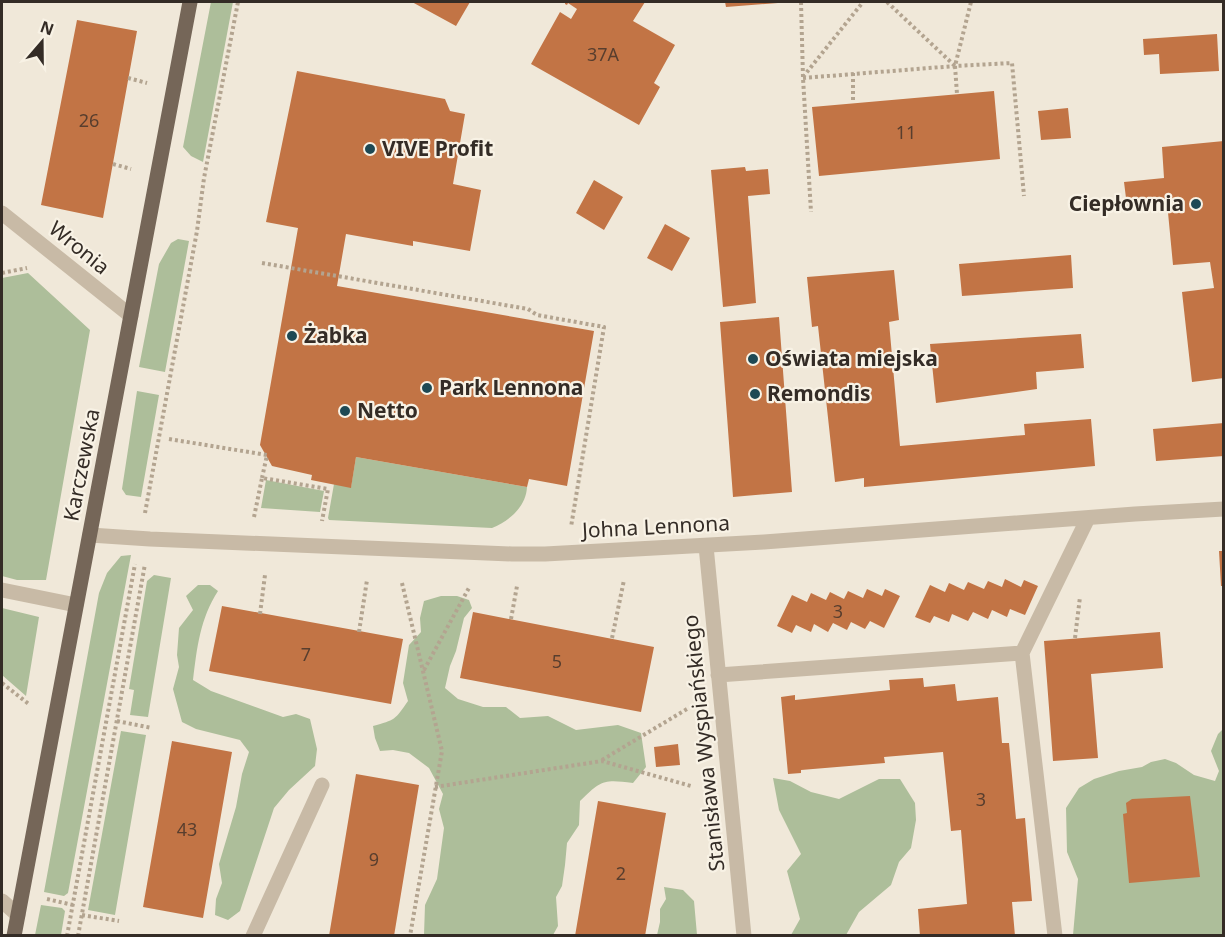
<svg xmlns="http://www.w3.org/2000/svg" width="1225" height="937" viewBox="0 0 1225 937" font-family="'Noto Sans',sans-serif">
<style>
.green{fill:#adbe9a}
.building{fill:#c27445}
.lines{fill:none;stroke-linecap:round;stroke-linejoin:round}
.path{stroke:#b3a490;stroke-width:4;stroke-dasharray:3 3;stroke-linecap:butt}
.minor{stroke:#c8baa6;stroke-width:15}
.major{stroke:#756658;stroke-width:15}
.poi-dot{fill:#1e4954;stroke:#f8f2e5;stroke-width:2}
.labels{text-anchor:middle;stroke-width:4.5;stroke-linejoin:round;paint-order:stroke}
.number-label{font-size:18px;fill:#583e2e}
.poi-label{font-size:21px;font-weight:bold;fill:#342c26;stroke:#f8f2e5;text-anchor:start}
.street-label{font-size:21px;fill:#342c26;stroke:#f8f2e5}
</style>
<rect width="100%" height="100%" fill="#f0e8d9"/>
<!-- green -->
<path class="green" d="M 211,2 L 233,2 L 203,162 L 191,156 L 183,147 Z
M 178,239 L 189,241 L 165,372 L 139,367 L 159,264 L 171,243 Z
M 28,273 L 90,330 L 46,580 L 17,580 L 2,576 L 2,278 Z
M 137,391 L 159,395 L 141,497 L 126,495 L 122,489 Z
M 356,457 L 527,487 C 526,507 509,521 492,528 L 329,520 L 328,518 L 334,484 L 351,487 Z
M 266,480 L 324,491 L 320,512 L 261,508 Z
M 131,555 L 68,893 L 64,896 L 44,892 L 99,593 L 107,573 L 121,556 Z
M 154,575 L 171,578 L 148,717 L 130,715 L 134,690 L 129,689 L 147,581 Z
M 198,585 L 210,585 L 218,591 C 200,619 197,647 193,680 L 211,691 L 283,717 L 296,714 L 310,719 L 317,749 L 315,766 L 289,790 L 274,808 L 240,911 L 228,920 L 215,915 L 216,899 L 222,883 L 219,864 L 236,807 L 242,774 L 249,752 L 240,740 L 196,729 L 182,722 L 173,689 L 179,667 L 177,655 L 179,628 L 193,610 L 186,596 Z
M 441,596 L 457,596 L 469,600 L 472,608 L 464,618 L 456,651 L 450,666 L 445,688 L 458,699 L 483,707 L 506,707 L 520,718 L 548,716 L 576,730 L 618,725 L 641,733 L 646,767 L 633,783 C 604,779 601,780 580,801 L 579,825 L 567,843 L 565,865 L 562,886 L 556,897 L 558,926 L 553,935 L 424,935 L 425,905 L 437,879 L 444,828 L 439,809 L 443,794 L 429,768 L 409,753 L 393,750 L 380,751 L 375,738 L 373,726 C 395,720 395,720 408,701 L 403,683 L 409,645 L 421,632 L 420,618 L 424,601 Z
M 2,608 L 39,617 L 26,696 L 2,675 Z
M 1223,729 L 1223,935 L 1073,935 L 1078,879 L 1067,852 L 1066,808 L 1079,788 L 1094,779 L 1119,771 L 1142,767 L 1151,762 L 1165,759 L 1176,763 L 1194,775 L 1215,781 L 1219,771 L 1211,751 L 1218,734 Z
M 121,731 L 146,735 L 115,915 L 88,910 Z
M 773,778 L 790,781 L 811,792 L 839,799 L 879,779 L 900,779 L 915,803 L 916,820 L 911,848 L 899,862 L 891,885 L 859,912 L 846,935 L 791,935 L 800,919 L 787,871 L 801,854 L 779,810 Z
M 664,887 L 683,890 L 694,901 L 697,935 L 657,935 L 660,922 L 660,909 L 666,899 Z
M 41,905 L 62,908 L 65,911 L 61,935 L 35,935 Z"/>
<!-- building -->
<path class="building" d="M 412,2 L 470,2 L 456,26 Z
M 565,2 L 645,2 L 633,21 L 675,45 L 654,83 L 660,87 L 639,125 L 531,64 L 560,12 L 571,19 L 577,9 L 568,3 L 567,5 L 565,4 Z
M 725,2 L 778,2 L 778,3 L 726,7 Z
M 77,20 L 137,31 L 103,218 L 41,205 Z
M 1217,34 L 1219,71 L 1160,74 L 1159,54 L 1144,55 L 1143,39 Z
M 297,71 L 445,99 L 450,111 L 465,114 L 453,184 L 481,190 L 470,251 L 413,241 L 413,246 L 346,234 L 337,286 L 594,331 L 567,486 L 529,479 L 527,487 L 356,457 L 351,488 L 311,480 L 312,475 L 272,466 L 260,445 L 298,228 L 266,222 Z
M 994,91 L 1000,159 L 819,176 L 812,107 Z
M 1068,108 L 1071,138 L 1041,140 L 1038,111 Z
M 1224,141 L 1224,378 L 1192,382 L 1182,292 L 1214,288 L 1210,262 L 1173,265 L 1167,202 L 1127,206 L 1124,182 L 1164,178 L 1162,147 Z
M 745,167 L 746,171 L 768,169 L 770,194 L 748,196 L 756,303 L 723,307 L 711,170 Z
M 594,180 L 623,197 L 604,230 L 576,213 Z
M 665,224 L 690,238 L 672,271 L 647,258 Z
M 1071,255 L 1073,288 L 962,296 L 959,264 Z
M 894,270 L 899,320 L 889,322 L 900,446 L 1025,435 L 1024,424 L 1091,419 L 1095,466 L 864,487 L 864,478 L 835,482 L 818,326 L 812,327 L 807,277 Z
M 779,317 L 792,492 L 733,497 L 720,322 Z
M 1081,334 L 1084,368 L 1036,372 L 1037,389 L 936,403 L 930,344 Z
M 1224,423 L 1224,456 L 1156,461 L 1153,429 Z
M 1219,551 L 1224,551 L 1224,586 L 1221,586 Z
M 1005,579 L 1021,587 L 1024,580 L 1038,586 L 1025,615 L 1010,609 L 1007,617 L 992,610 L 988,619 L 973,612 L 968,621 L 952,614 L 949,622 L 934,616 L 930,623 L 915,617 L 930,585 L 945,592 L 949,583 L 964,590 L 968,582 L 984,589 L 988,581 L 1002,587 Z
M 867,589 L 882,596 L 885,589 L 900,596 L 884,628 L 870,621 L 865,629 L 851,622 L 847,630 L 833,623 L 828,632 L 814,624 L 811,632 L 796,625 L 792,633 L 777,626 L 792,595 L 807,602 L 811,593 L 826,600 L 830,592 L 844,599 L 848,591 L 863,598 Z
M 222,606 L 403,639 L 391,704 L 209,671 Z
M 473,612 L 654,647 L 641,712 L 460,678 Z
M 1160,632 L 1163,668 L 1091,674 L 1098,758 L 1053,761 L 1044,641 Z
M 923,678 L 924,687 L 955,684 L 957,701 L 998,697 L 1002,743 L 1009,743 L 1016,819 L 1025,818 L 1032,901 L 1012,902 L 1015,936 L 920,936 L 918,909 L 967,904 L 961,830 L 951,831 L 943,752 L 884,757 L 885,763 L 801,770 L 801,773 L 788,774 L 781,697 L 795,695 L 795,700 L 890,690 L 889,680 Z
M 172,741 L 232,752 L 203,918 L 143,907 Z
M 678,744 L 680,765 L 656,767 L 654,747 Z
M 356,774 L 419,785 L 394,936 L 329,936 Z
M 1190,796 L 1200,877 L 1129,883 L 1123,814 L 1127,813 L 1126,803 L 1132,799 Z
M 598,801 L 666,813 L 645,936 L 575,936 Z"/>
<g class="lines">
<!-- path -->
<path class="path" d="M 801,2 L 803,78 L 811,212
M 887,2 L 955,66 L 971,2
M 955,66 L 957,94
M 853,73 L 853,103
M 803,77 L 863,2
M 128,78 L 147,83
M 803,78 L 955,66 L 1012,63 L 1024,196
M 113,164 L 131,169
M 262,263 L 528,309 L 537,315 L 604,327 L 571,527
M 2,273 L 27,268
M 169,439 L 267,455 L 262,478
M 145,513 L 197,231 L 204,178 L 238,2
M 254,517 L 262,478 L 328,489 L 322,521
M 402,583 L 442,751 L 410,936
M 260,614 L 265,575
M 511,619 L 517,586
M 359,632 L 367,580
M 612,638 L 624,580
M 1075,638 L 1080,597
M 424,670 L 470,586
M 2,683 L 30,705
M 117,721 L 152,728
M 602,760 L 687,709
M 435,787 L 602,761 L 691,786
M 47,899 L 73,905
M 82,915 L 119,921
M 67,936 L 135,564
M 78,936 L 145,564"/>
<!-- minor -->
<path class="minor" d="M 2,213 L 131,316
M 90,535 L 150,539 L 512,554 L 545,554 L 764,542 L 1135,514 L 1224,509
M 706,546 L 744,936
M 2,590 L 76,605
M 1022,653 L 1088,518
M 718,675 L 1022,653 L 1055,936
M 2,901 L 18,915
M 253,936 L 322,785"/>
<!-- major -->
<path class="major" d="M 14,936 L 190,2"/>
</g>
<!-- markers -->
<g class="poi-dot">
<circle cx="370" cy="149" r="6"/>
<circle cx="1196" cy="204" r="6"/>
<circle cx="292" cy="336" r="6"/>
<circle cx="753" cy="359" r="6"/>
<circle cx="427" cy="388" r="6"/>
<circle cx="755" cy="394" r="6"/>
<circle cx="345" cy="411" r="6"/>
</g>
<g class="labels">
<!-- number labels -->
<g class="number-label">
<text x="603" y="61">37A</text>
<text x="89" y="127">26</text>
<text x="906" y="139">11</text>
<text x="838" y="618">3</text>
<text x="306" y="661">7</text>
<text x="557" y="668">5</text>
<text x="981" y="806">3</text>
<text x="187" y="836">43</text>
<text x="374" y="866">9</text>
<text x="621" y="880">2</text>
</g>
<!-- poi labels -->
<g class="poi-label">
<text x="382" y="156">VIVE Profit</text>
<text x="1184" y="211" text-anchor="end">Ciepłownia</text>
<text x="304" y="343">Żabka</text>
<text x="765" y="366">Oświata miejska</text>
<text x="439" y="395">Park Lennona</text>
<text x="767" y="401">Remondis</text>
<text x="357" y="418">Netto</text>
</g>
<!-- street labels -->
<g class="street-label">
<text transform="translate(79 248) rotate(39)" y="7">Wronia</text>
<text transform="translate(82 465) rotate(-79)" y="7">Karczewska</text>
<text transform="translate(656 527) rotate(-3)" y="7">Johna Lennona</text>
<text transform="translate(704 743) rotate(-96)" y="7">Stanisława Wyspiańskiego</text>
</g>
</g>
<!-- border -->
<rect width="1225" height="937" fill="none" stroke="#342c26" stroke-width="6"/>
<!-- north arrow -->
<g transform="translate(42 42) rotate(20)" stroke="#f8f2e5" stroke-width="4.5" paint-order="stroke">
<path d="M0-4.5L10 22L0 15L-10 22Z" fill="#342c26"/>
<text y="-9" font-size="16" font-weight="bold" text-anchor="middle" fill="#342c26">N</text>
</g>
</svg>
